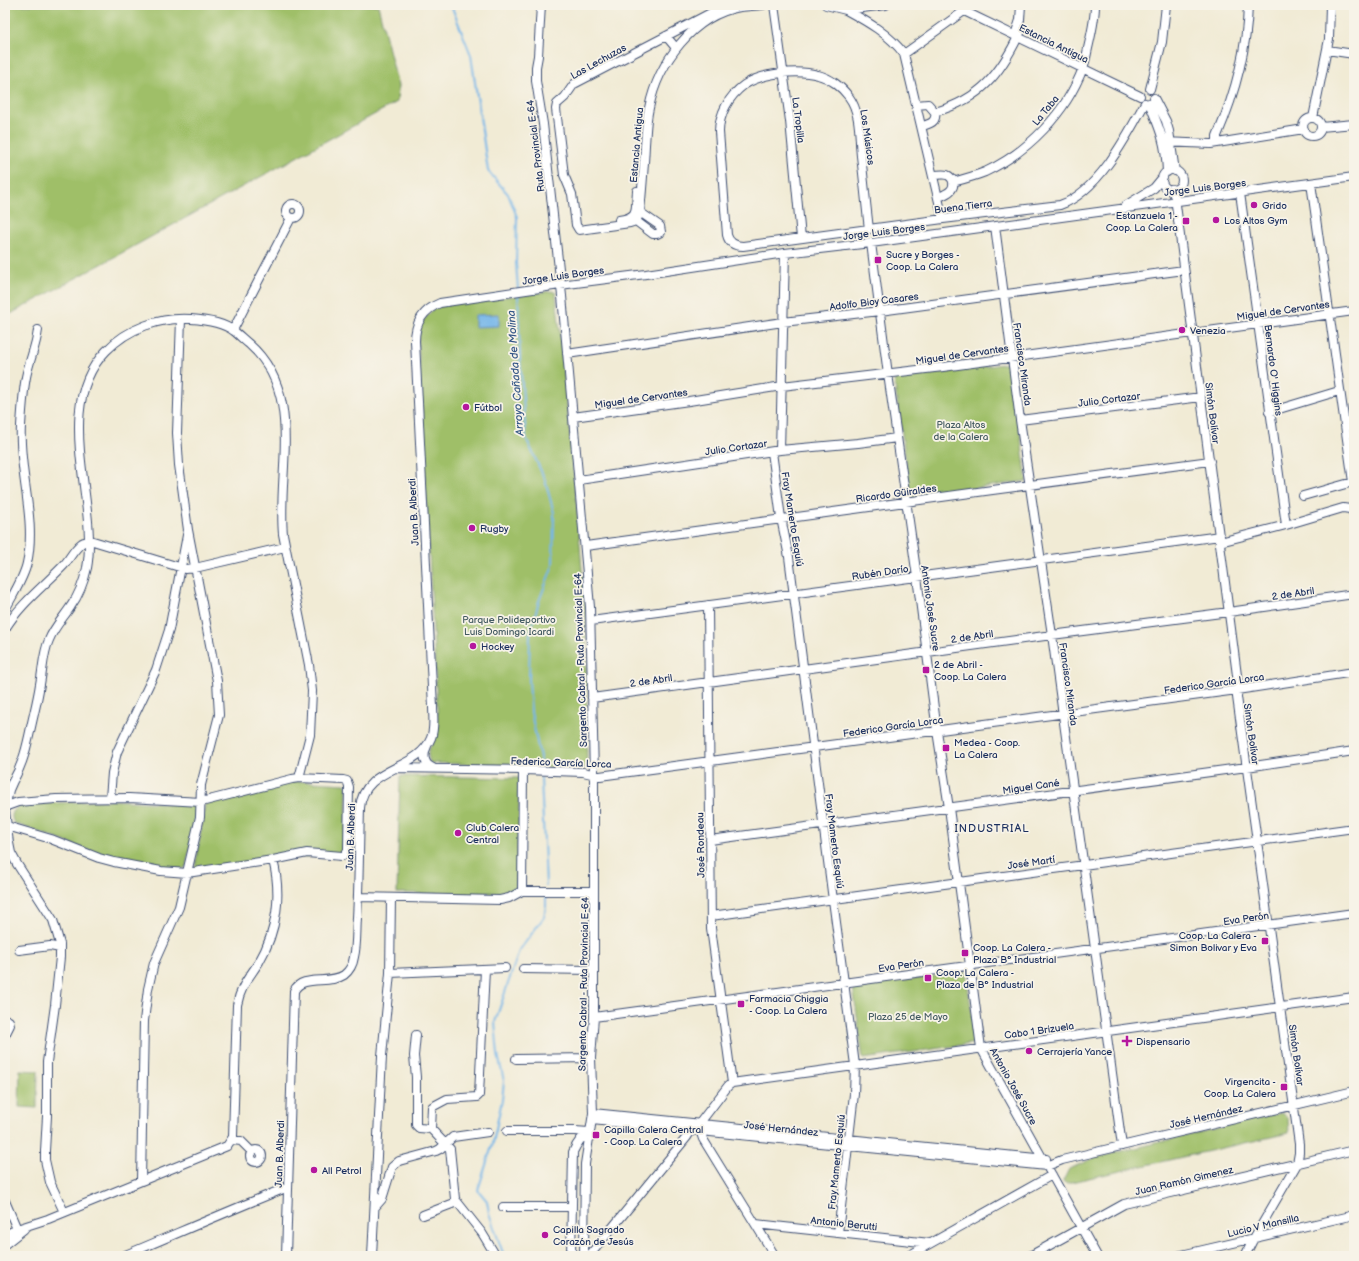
<svg xmlns="http://www.w3.org/2000/svg" width="1359" height="1261" viewBox="0 0 1359 1261" font-family="'Balsamiq Sans',sans-serif">
<style>
.green{fill:#9fbf67;stroke:#5d7762}
.water{fill:#74b6e9;stroke:#4872a4}
.lines{fill:none;stroke-linecap:round;stroke-linejoin:round}
.stream{stroke:#74b6e9;stroke-width:2}
.minor-casing{stroke:#3b4b70;stroke-width:10}
.minor{stroke:#fff;stroke-width:8}
.poi-dot{fill:#b5179e;stroke:#f7f3e8;stroke-width:1.5}
.labels{text-anchor:middle;stroke-width:3.5;stroke-linejoin:round;paint-order:stroke}
.street-label{font-size:10px;fill:#1b2f5e;stroke:#f7f3e8}
.poi-label{font-size:10px;fill:#1b2f5e;stroke:#f7f3e8;text-anchor:start}
.park-label{font-size:10px;fill:#435a61;stroke:#f7f3e8}
.water-label{font-size:11px;font-style:italic;fill:#365888;stroke:#f7f3e8}
.neighbourhood-label{font-size:11px;letter-spacing:1px;fill:#1b2f5e;stroke:#f7f3e8}
</style>
<rect width="100%" height="100%" fill="#f7f3e8"/>
<filter id="ink" filterUnits="userSpaceOnUse"><feTurbulence type="fractalNoise" baseFrequency=".025" numOctaves="2"/><feDisplacementMap in="SourceGraphic" scale="8" xChannelSelector="R" yChannelSelector="G"/><feConvolveMatrix kernelMatrix="1 2 1 2 8 2 1 2 1" color-interpolation-filters="sRGB"/></filter>
<filter id="wash" filterUnits="userSpaceOnUse"><feTurbulence type="fractalNoise" baseFrequency=".012" numOctaves="4" result="noise"/><feDisplacementMap in="SourceGraphic" scale="16" xChannelSelector="R" yChannelSelector="G"/><feGaussianBlur stdDeviation="0.9" result="paint"/><feColorMatrix in="noise" values="0 0 0 0 0 0 0 0 0 0 0 0 0 0 0 0 0 1.4 0 .05"/><feComposite in="paint" operator="in"/></filter>
<g filter="url(#wash)">
<rect width="100%" height="100%" fill="#f1ebd5"/>
<!-- green -->
<path class="green" d="M 5,5 L 378,5 L 398,86 L 397,102 L 5,317 Z
M 552,291 L 556,293 L 577,508 L 586,619 L 587,768 L 430,763 L 428,755 L 428,751 L 437,735 L 438,725 L 418,341 L 421,323 L 435,307 L 450,304 Z
M 1010,363 L 1027,481 L 911,497 L 894,379 Z
M 400,776 L 520,778 L 516,887 L 508,895 L 397,893 Z
M 296,781 L 345,784 L 347,787 L 345,850 L 342,853 L 195,869 L 205,804 Z
M 113,800 L 194,805 L 197,807 L 186,867 L 182,869 L 160,867 L 118,859 L 99,854 L 14,823 C 9,814 14,809 21,805 Z
M 966,972 L 976,1043 L 863,1059 L 853,987 Z
M 20,1070 L 38,1071 L 37,1108 L 19,1107 Z
M 1281,1113 L 1288,1118 L 1289,1133 L 1067,1183 L 1063,1181 L 1069,1169 L 1094,1158 Z"/>
<!-- water -->
<path class="water" d="M 499,314 L 499,326 L 475,327 L 475,315 Z"/>
<g class="lines">
<!-- stream -->
<path class="stream" d="M 451,5 L 471,55 L 488,171 L 508,194 L 517,217 L 516,263 L 518,290
M 518,294 L 520,359 L 526,438 L 545,480 L 554,513 L 553,565 L 539,601 L 530,633 L 529,679 L 531,712 L 540,757 L 541,768
M 541,778 L 546,885
M 504,1256 L 489,1213 L 487,1201 L 478,1190 L 493,1143 L 502,1100 L 504,1081 L 498,1055 L 495,1022 L 519,951 L 544,917 L 546,906 L 546,895"/>
</g>
</g>
<g filter="url(#ink)">
<g class="lines">
<!-- minor casing -->
<g class="minor-casing">
<path id="minor" d="M 541,5 L 538,56 L 536,67 L 536,81 L 543,124 L 562,296 L 590,607 L 594,774 L 594,1017 L 591,1058 L 593,1113 L 585,1164 L 584,1256
M 726,5 L 574,84 L 565,97 L 557,104 L 556,109 L 564,175 L 572,194 L 576,225 L 579,230 L 630,223 C 637,221 638,218 640,212 C 642,190 644,167 645,145 C 646,133 646,120 649,108 C 658,63 693,15 740,7
M 737,5 L 740,7 L 763,5
M 774,5 L 790,121 L 801,238
M 826,5 L 846,10 L 886,5
M 846,10 C 868,22 889,34 904,54 L 943,219
M 964,11 L 1140,96
M 1015,35 L 1020,20 L 1021,5
M 666,36 L 676,48
M 1327,50 L 1354,54
M 904,54 L 964,11
M 1150,89 L 1162,42 L 1166,5
M 1154,98 L 1166,121 L 1169,131 L 1175,171
M 1149,103 C 1160,129 1166,143 1167,172
M 916,105 L 928,104 L 935,112 C 937,122 930,124 922,126
M 935,112 C 981,99 1000,74 1020,33
M 1313,118 L 1329,39 L 1330,5
M1303 127a9 9 0 1 1 18 0a9 9 0 1 1-18 0Z
M 1321,127 L 1354,124
M 1164,142 L 1211,144 L 1304,129
M 1217,143 L 1217,136 C 1235,94 1247,51 1248,5
M1162 180a10 10 0 1 1 20 0a10 10 0 1 1-20 0Z
M 934,175 C 938,175 943,174 947,175 C 950,176 950,177 952,179 C 957,190 946,194 939,197
M 953,182 C 964,179 975,176 985,172 C 1028,152 1066,113 1083,68 C 1086,60 1087,52 1089,44 C 1092,31 1095,18 1095,5
M 1171,189 L 1175,197 L 1238,683 L 1237,697 L 1299,1144 L 1299,1153 L 1297,1164 L 1254,1238 L 1245,1256
M 1240,193 L 1286,525
M286 211a7 7 0 1 1 14 0a7 7 0 1 1-14 0Z
M 1125,206 L 1154,188 L 1163,177
M 632,218 L 653,234 L 657,234 L 661,232 L 660,226 L 637,210
M 619,220 C 640,217 635,209 637,191
M 995,226 L 1020,420 L 1052,635 L 1122,1146
M 869,229 C 866,205 864,180 861,156 C 859,137 861,113 849,97 C 842,87 830,78 818,75 C 798,69 761,73 744,85 C 729,96 719,114 719,132 L 727,235 C 729,243 735,246 743,246 L 943,219 L 1060,205 C 1098,192 1127,136 1145,103
M 871,243 L 887,367 L 917,577 L 937,731 L 949,808 L 981,1048 L 1097,1256
M 233,330 L 291,218
M 567,354 L 783,322 L 880,311 L 1184,270
M 1269,412 L 1339,391
M 573,417 L 689,401 L 782,386 L 943,367 L 1354,311
M 1020,420 L 1201,397
M 780,450 L 785,253
M 772,452 L 781,518 L 789,557 L 833,900 L 855,1065 L 854,1094 L 838,1233
M 579,480 L 780,450 L 858,443 L 897,438
M 1303,496 L 1353,482 L 1311,183
M 1220,542 L 1286,525 L 1343,508 L 1350,509 L 1354,513
M 586,546 C 793,516 1002,489 1210,461
M 708,605 L 711,928 L 732,1083
M 5,610 C 12,596 24,578 27,563 C 37,520 18,470 21,426 C 22,410 23,393 26,377 C 29,361 36,347 38,330
M 591,621 L 1220,536
M 5,629 C 20,604 44,586 64,565 C 70,558 74,549 82,543 C 85,541 89,541 93,541 L 186,569 L 195,568 L 285,547
M 592,698 L 1052,635 L 1229,612 L 1354,594
M 427,746 C 423,754 423,764 433,768
M 396,768 L 523,770 L 583,772 L 600,776 L 607,775 L 1237,690 L 1354,672
M 13,781 C 23,764 27,746 31,727 C 34,713 38,698 40,684 C 43,669 43,653 49,640 C 54,627 64,617 71,606 C 79,595 84,581 87,568 C 99,501 51,407 106,351 C 128,328 160,317 191,319 C 205,320 222,322 234,331 C 239,335 244,340 249,344 C 305,393 277,471 283,534 L 309,665 L 312,691 L 310,735 L 299,778
M 5,794 L 13,781 L 9,790 L 6,804
M 110,798 L 112,773 L 117,752 L 156,670 L 169,630 L 188,530 L 179,465 L 177,433 L 181,319
M 5,811 L 9,843 L 11,853 L 17,864 L 53,920 L 60,944 L 60,957 L 55,1005 L 47,1062 L 47,1116 L 45,1151 L 45,1160 L 50,1182 L 64,1212
M 7,826 L 51,839 L 99,858 L 114,862 L 161,871 L 187,873 L 273,860 L 307,853 L 342,856 L 346,854 L 348,849 L 349,787 L 347,781 L 343,780 L 299,778 L 292,779 L 201,802 L 129,798 L 56,799 L 18,802 L 7,806
M 710,840 L 1247,767 L 1354,751
M 522,891 L 523,770
M 358,897 L 500,900 L 509,898 L 522,891 L 594,891
M 711,916 L 1354,828
M 19,950 L 50,946 L 60,948
M 485,969 L 479,1095 L 477,1097 L 447,1099 L 432,1107 L 431,1129 L 450,1149 L 455,1199 L 482,1233 L 496,1256
M 523,969 L 593,970
M 390,973 L 505,968
M 594,1017 L 1354,913
M 5,1019 L 9,1021 L 10,1025 L 5,1035
M 416,1035 L 414,1056 L 416,1077 L 416,1125 L 419,1128 L 431,1129
M 516,1059 L 591,1058
M 593,1113 L 1046,1159
M 592,1120 L 1047,1166 L 1062,1160 L 1354,1091
M 699,1127 L 703,1139 L 775,1256
M 507,1131 L 575,1131 L 589,1132
M 232,1140 L 241,1141 L 252,1152
M250 1156a6 6 0 1 1 12 0a6 6 0 1 1-12 0Z
M 141,1181 L 144,1021 L 148,989 L 154,963 L 179,907 L 200,817 L 201,785 L 219,715 L 217,681 L 188,530
M 5,1201 L 17,1229
M 375,1207 L 382,1199 L 392,1167 L 399,1161 L 436,1151 L 440,1149 L 453,1137 L 488,1132
M 503,1207 L 572,1207
M 423,1215 L 457,1202
M 756,1224 L 930,1243
M 5,1235 L 17,1229 L 48,1219 L 227,1146 L 233,1137 L 237,1005 C 241,985 249,978 259,962 C 277,931 282,895 273,860
M 5,1244 L 24,1229
M 123,1256 C 178,1233 233,1209 288,1187
M 286,1256 L 294,991 C 302,974 329,985 344,975 C 349,971 353,964 354,957 C 357,945 356,931 357,918 C 359,881 359,845 360,808 C 363,766 418,771 431,738 C 435,728 433,717 433,707 L 415,341 C 415,323 423,310 440,303 L 560,285 L 646,274 L 785,253 L 871,243 L 1354,177
M 372,1256 L 382,1056 L 390,973 L 391,898
M 571,1256 L 573,1152 C 577,1143 581,1137 589,1132
M 589,1256 L 687,1137 L 692,1129 L 699,1124 L 728,1086 L 732,1083 L 1354,997
M 908,1256 L 1052,1175
M 1030,1256 L 1124,1204 L 1354,1150
M 1177,1256 L 1354,1215"/>
</g>
<!-- minor -->
<use href="#minor" class="minor"/>
</g>
</g>
<!-- markers -->
<g class="poi-dot">
<circle cx="1254" cy="205" r="4"/>
<circle cx="1216" cy="220" r="4"/>
<rect x="1182" y="217" width="8" height="8" rx="2"/>
<rect x="874" y="256" width="8" height="8" rx="2"/>
<circle cx="1182" cy="330" r="4"/>
<circle cx="466" cy="407" r="4"/>
<circle cx="472" cy="528" r="4"/>
<circle cx="473" cy="646" r="4"/>
<rect x="922" y="666" width="8" height="8" rx="2"/>
<rect x="942" y="744" width="8" height="8" rx="2"/>
<circle cx="458" cy="833" r="4"/>
<rect x="1261" y="937" width="8" height="8" rx="2"/>
<rect x="961" y="949" width="8" height="8" rx="2"/>
<rect x="924" y="974" width="8" height="8" rx="2"/>
<rect x="737" y="1000" width="8" height="8" rx="2"/>
<path d="M1125 1035h4v4h4v4h-4v4h-4v-4h-4v-4h4z"/>
<circle cx="1029" cy="1051" r="4"/>
<rect x="1280" y="1083" width="8" height="8" rx="2"/>
<rect x="592" y="1131" width="8" height="8" rx="2"/>
<circle cx="314" cy="1170" r="4"/>
<circle cx="545" cy="1235" r="4"/>
</g>
<g class="labels">
<!-- street labels -->
<g class="street-label">
<text transform="translate(1054 43) rotate(26)" y="4">Estancia Antigua</text>
<text transform="translate(598 61) rotate(-29)" y="4">Las Lechuzas</text>
<text transform="translate(1045 110) rotate(-51)" y="4">La Taba</text>
<text transform="translate(799 120) rotate(83)" y="4">La Tropilla</text>
<text transform="translate(868 137) rotate(82)" y="4">Los Músicos</text>
<text transform="translate(636 145) rotate(-85)" y="4">Estancia Antigua</text>
<text transform="translate(535 146) rotate(-97)" y="4">Ruta Provincial E-64</text>
<text transform="translate(1205 187) rotate(-7)" y="4">Jorge Luis Borges</text>
<text transform="translate(963 206) rotate(-7)" y="4">Buena Tierra</text>
<text transform="translate(884 231) rotate(-7)" y="4">Jorge Luis Borges</text>
<text transform="translate(563 275) rotate(-8)" y="4">Jorge Luis Borges</text>
<text transform="translate(874 301) rotate(-7)" y="4">Adolfo Bioy Casares</text>
<text transform="translate(1283 310) rotate(-8)" y="4">Miguel de Cervantes</text>
<text transform="translate(962 354) rotate(-8)" y="4">Miguel de Cervantes</text>
<text transform="translate(1023 364) rotate(82)" y="4">Francisco Miranda</text>
<text transform="translate(1274 370) rotate(83)" y="4">Bernardo O' Higgins</text>
<text transform="translate(641 398) rotate(-8)" y="4">Miguel de Cervantes</text>
<text transform="translate(1109 399) rotate(-7)" y="4">Julio Cortazar</text>
<text transform="translate(1213 413) rotate(83)" y="4">Simón Bolívar</text>
<text transform="translate(736 447) rotate(-8)" y="4">Julio Cortazar</text>
<text transform="translate(896 493) rotate(-8)" y="4">Ricardo Güiraldes</text>
<text transform="translate(413 512) rotate(-93)" y="4">Juan B. Alberdi</text>
<text transform="translate(793 519) rotate(81)" y="4">Fray Mamerto Esquiú</text>
<text transform="translate(880 572) rotate(-8)" y="4">Rubén Darío</text>
<text transform="translate(1293 593) rotate(-8)" y="4">2 de Abril</text>
<text transform="translate(931 608) rotate(82)" y="4">Antonio José Sucre</text>
<text transform="translate(972 636) rotate(-8)" y="4">2 de Abril</text>
<text transform="translate(580 660) rotate(-92)" y="4">Sargento Cabral - Ruta Provincial E-64</text>
<text transform="translate(651 680) rotate(-8)" y="4">2 de Abril</text>
<text transform="translate(1214 683) rotate(-8)" y="4">Federico García Lorca</text>
<text transform="translate(1069 684) rotate(82)" y="4">Francisco Miranda</text>
<text transform="translate(893 726) rotate(-8)" y="4">Federico García Lorca</text>
<text transform="translate(1252 734) rotate(82)" y="4">Simón Bolívar</text>
<text transform="translate(561 762) rotate(2)" y="4">Federico García Lorca</text>
<text transform="translate(1031 786) rotate(-8)" y="4">Miguel Cané</text>
<text transform="translate(350 837) rotate(-88)" y="4">Juan B. Alberdi</text>
<text transform="translate(835 841) rotate(83)" y="4">Fray Mamerto Esquiú</text>
<text transform="translate(700 845) rotate(-91)" y="4">José Rondeau</text>
<text transform="translate(1031 862) rotate(-8)" y="4">José Martí</text>
<text transform="translate(1246 918) rotate(-8)" y="4">Eva Perón</text>
<text transform="translate(901 965) rotate(-8)" y="4">Eva Perón</text>
<text transform="translate(583 984) rotate(-89)" y="4">Sargento Cabral - Ruta Provincial E-64</text>
<text transform="translate(1039 1030) rotate(-8)" y="4">Cabo 1 Brizuela</text>
<text transform="translate(1297 1055) rotate(82)" y="4">Simón Bolívar</text>
<text transform="translate(1014 1086) rotate(61)" y="4">Antonio José Sucre</text>
<text transform="translate(1206 1116) rotate(-13)" y="4">José Hernández</text>
<text transform="translate(781 1128) rotate(6)" y="4">José Hernández</text>
<text transform="translate(279 1154) rotate(-88)" y="4">Juan B. Alberdi</text>
<text transform="translate(836 1162) rotate(-84)" y="4">Fray Mamerto Esquiú</text>
<text transform="translate(1184 1180) rotate(-13)" y="4">Juan Ramón Gimenez</text>
<text transform="translate(844 1223) rotate(6)" y="4">Antonio Berutti</text>
<text transform="translate(1263 1225) rotate(-13)" y="4">Lucio V Mansilla</text>
</g>
<!-- poi labels -->
<g class="poi-label">
<text x="1262" y="209">Grido</text>
<text x="1178" y="219" text-anchor="end">Estanzuela 1 -<tspan x="1178" dy="12">Coop. La Calera</tspan></text>
<text x="1224" y="224">Los Altos Gym</text>
<text x="886" y="258">Sucre y Borges -<tspan x="886" dy="12">Coop. La Calera</tspan></text>
<text x="1190" y="334">Venezia</text>
<text x="474" y="411">Fútbol</text>
<text x="480" y="532">Rugby</text>
<text x="481" y="650">Hockey</text>
<text x="934" y="668">2 de Abril -<tspan x="934" dy="12">Coop. La Calera</tspan></text>
<text x="954" y="746">Medea - Coop.<tspan x="954" dy="12">La Calera</tspan></text>
<text x="466" y="831">Club Calera<tspan x="466" dy="12">Central</tspan></text>
<text x="1257" y="939" text-anchor="end">Coop. La Calera -<tspan x="1257" dy="12">Simon Bolivar y Eva</tspan></text>
<text x="973" y="951">Coop. La Calera -<tspan x="973" dy="12">Plaza B° Industrial</tspan></text>
<text x="936" y="976">Coop. La Calera -<tspan x="936" dy="12">Plaza de B° Industrial</tspan></text>
<text x="749" y="1002">Farmacia Chiggia<tspan x="749" dy="12">- Coop. La Calera</tspan></text>
<text x="1136" y="1045">Dispensario</text>
<text x="1037" y="1055">Cerrajería Yance</text>
<text x="1276" y="1085" text-anchor="end">Virgencita -<tspan x="1276" dy="12">Coop. La Calera</tspan></text>
<text x="604" y="1133">Capilla Calera Central<tspan x="604" dy="12">- Coop. La Calera</tspan></text>
<text x="322" y="1174">All Petrol</text>
<text x="553" y="1233">Capilla Sagrado<tspan x="553" dy="12">Corazón de Jesús</tspan></text>
</g>
<!-- park labels -->
<g class="park-label">
<text x="961" y="428">Plaza Altos<tspan x="961" dy="12">de la Calera</tspan></text>
<text x="509" y="623">Parque Polideportivo<tspan x="509" dy="12">Luis Domingo Icardi</tspan></text>
<text x="908" y="1020">Plaza 25 de Mayo</text>
</g>
<!-- water labels -->
<g class="water-label">
<text transform="translate(515 373) rotate(-94)" y="4">Arroyo Cañada de Molina</text>
</g>
<!-- neighbourhood labels -->
<g class="neighbourhood-label">
<text x="992" y="832">INDUSTRIAL</text>
</g>
</g>
<!-- margin -->
<rect width="1359" height="1261" fill="none" stroke="#f7f3e8" stroke-width="20"/>
</svg>
